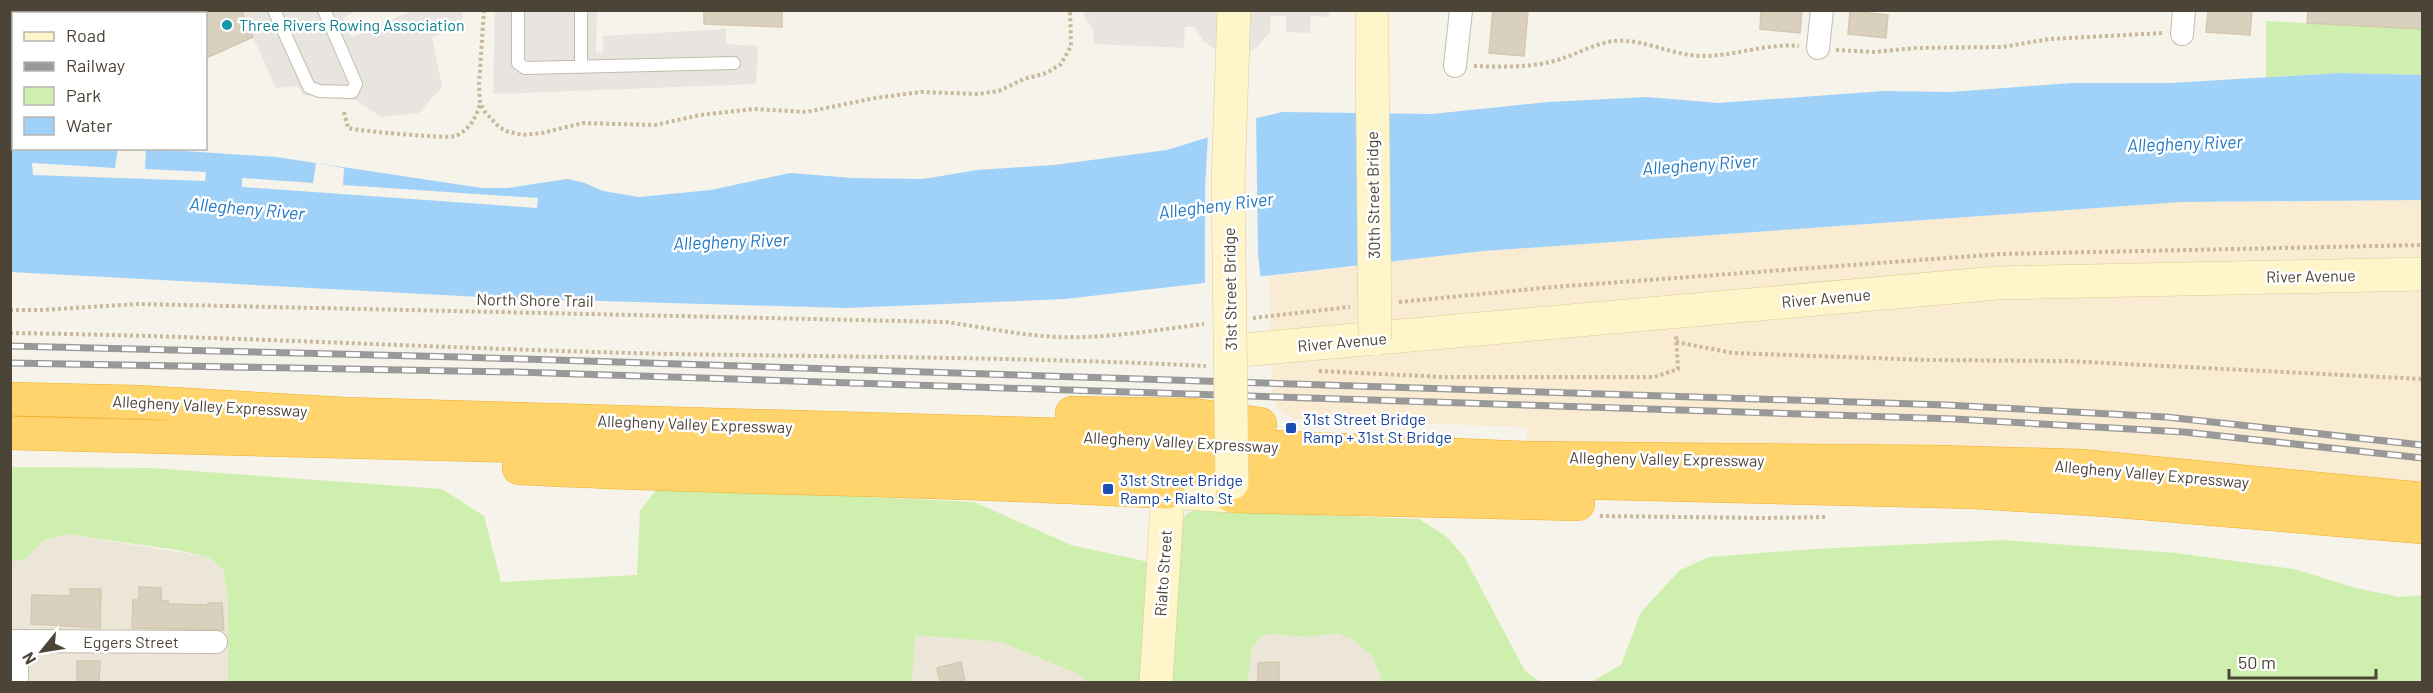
<svg xmlns="http://www.w3.org/2000/svg" width="2433" height="693" viewBox="0 0 2433 693" font-family="Barlow,sans-serif">
<style>
.residential{fill:#ebe6d7}
.commercial{fill:#faebd3}
.green{fill:#cfefae}
.parking{fill:#e8e5e1}
.water{fill:#a0d1f9}
.pier{fill:#f6f3ea}
.building{fill:#dad0be;stroke:#d5c8b0;stroke-width:1.5}
.lines{fill:none;stroke-linecap:round;stroke-linejoin:round}
.lane-casing{stroke:#c3bcab;stroke-width:14}
.street-casing{stroke:#c3bcab;stroke-width:24}
.secondary-casing{stroke:#dbcb95;stroke-width:34}
.highway-casing{stroke:#efb02b;stroke-width:34}
.path{stroke:#c7b99a;stroke-width:4;stroke-dasharray:3 3;stroke-linecap:butt}
.lane{stroke:#fff;stroke-width:12}
.street{stroke:#fff;stroke-width:22}
.secondary{stroke:#fff5cb;stroke-width:33}
.highway{stroke:#ffd46c;stroke-width:33}
.rail-casing{stroke:#999;stroke-width:7}
.rail{stroke:#fff;stroke-width:4.5;stroke-dasharray:14;stroke-linecap:butt}
.secondary-bridge-casing{stroke:#dbcb95;stroke-width:34;stroke-linecap:butt}
.secondary-bridge{stroke:#fff5cb;stroke-width:33}
.culture-dot{fill:#0f9aa8;stroke:#fff;stroke-width:2}
.transit-dot{fill:#1a4fb4;stroke:#fff;stroke-width:2}
.labels{text-anchor:middle;stroke-width:5;stroke-linejoin:round;paint-order:stroke}
.culture-label{font-size:16px;fill:#0d838f;stroke:#fff;text-anchor:start}
.street-label{font-size:16px;fill:#4c4436;stroke:#fff}
.transit-label{font-size:16px;fill:#164399;stroke:#fff;text-anchor:start}
.water-label{font-size:18px;font-style:italic;fill:#2279c5;stroke:#fff}
</style>
<rect width="100%" height="100%" fill="#f6f3ea"/>
<!-- residential -->
<path class="residential" d="M 66,534 L 209,557 L 223,570 L 228,600 L 228,682 L 11,682 L 11,562 L 24,560 L 44,540 Z
M 1336,633 L 1352,638 L 1372,656 L 1383,682 L 1248,682 L 1252,647 L 1261,638 L 1270,634 L 1306,637 Z
M 915,635 L 1001,642 L 1082,675 L 1086,682 L 912,682 Z"/>
<!-- commercial -->
<path class="commercial" d="M 2422,200 L 2422,499 L 1527,458 L 1527,427 L 1295,419 L 1282,413 L 1274,402 L 1272,392 L 1269,277 L 1483,251 L 2182,202 Z"/>
<!-- green -->
<path class="green" d="M 2266,21 L 2422,29 L 2422,75 L 2340,73 L 2266,77 Z
M 11,467 L 151,468 L 442,489 L 484,516 L 501,582 L 637,575 L 640,511 L 658,487 L 974,502 L 1071,545 L 1153,563 L 1146,682 L 1086,682 L 1081,675 L 1001,642 L 915,635 L 912,682 L 228,682 L 228,600 L 223,570 L 209,557 L 177,550 L 66,534 L 44,540 L 24,560 L 11,562 Z
M 1199,510 L 1419,519 L 1446,536 L 1465,558 L 1525,671 L 1541,682 L 1383,682 L 1372,656 L 1352,639 L 1336,633 L 1306,637 L 1270,634 L 1261,637 L 1252,647 L 1248,682 L 1170,682 L 1181,520 L 1189,512 Z
M 2003,540 L 2176,553 L 2294,569 L 2356,588 L 2399,597 L 2422,595 L 2422,682 L 1577,682 L 1593,681 L 1621,665 L 1641,612 L 1680,570 L 1709,557 L 1814,549 Z"/>
<!-- parking -->
<path class="parking" d="M 1083,10 L 1329,11 L 1329,17 L 1311,16 L 1310,33 L 1286,32 L 1286,16 L 1271,16 L 1270,32 L 1257,47 L 1247,53 L 1222,54 L 1203,41 L 1195,27 L 1185,27 L 1184,48 L 1094,44 L 1093,29 L 1084,16 Z
M 241,11 L 353,11 L 353,13 L 343,18 L 352,37 L 411,11 L 463,11 L 462,24 L 432,37 L 442,87 L 419,113 L 381,117 L 356,100 L 303,95 L 298,86 L 276,88 Z
M 495,11 L 597,11 L 596,53 L 603,52 L 603,36 L 726,29 L 726,44 L 758,46 L 756,84 L 493,94 Z"/>
<!-- water -->
<path class="water" d="M 2340,73 L 2422,75 L 2422,200 L 2182,202 L 1483,251 L 1065,299 L 846,308 L 499,298 L 11,272 L 10,138 L 13,138 L 14,148 L 153,149 L 276,157 L 482,188 L 508,188 L 567,179 L 585,183 L 603,191 L 639,197 L 711,190 L 790,173 L 853,178 L 923,179 L 977,170 L 1054,165 L 1167,150 L 1209,137 L 1257,118 L 1282,112 L 1432,114 L 1548,102 L 1647,97 L 1718,103 L 1884,91 L 1951,92 L 2071,83 L 2170,83 Z"/>
<!-- pier -->
<path class="pier" d="M 1256,115 L 1258,253 L 1261,281 L 1205,287 L 1205,189 L 1208,134 Z
M 118,148 L 146,149 L 145,169 L 206,172 L 205,181 L 33,175 L 32,163 L 115,168 Z
M 316,163 L 344,168 L 343,185 L 538,198 L 537,208 L 242,187 L 242,178 L 313,183 Z"/>
<!-- building -->
<path class="building" d="M 206,10 L 241,10 L 253,37 L 206,58 Z
M 704,10 L 782,10 L 782,27 L 704,24 Z
M 1493,10 L 1528,10 L 1524,56 L 1489,53 Z
M 1761,10 L 1802,10 L 1800,33 L 1760,29 Z
M 2208,10 L 2252,10 L 2250,35 L 2206,32 Z
M 2308,10 L 2422,10 L 2422,29 L 2307,23 Z
M 1850,11 L 1888,15 L 1886,38 L 1848,34 Z
M 139,587 L 161,588 L 161,601 L 168,601 L 168,604 L 208,605 L 208,603 L 222,603 L 224,630 L 132,628 L 133,600 L 139,600 Z
M 70,589 L 101,589 L 100,628 L 31,624 L 32,595 L 70,596 Z
M 77,661 L 100,661 L 99,682 L 77,682 Z
M 961,662 L 965,682 L 940,682 L 937,668 Z
M 1279,662 L 1279,682 L 1258,682 L 1258,663 Z"/>
<g class="lines">
<!-- lane casing -->
<g class="lane-casing">
<path id="lane" d="M 274,10 L 309,87 L 319,91 L 352,92 L 356,84 L 324,10
M 518,10 L 518,63 L 525,68 L 734,63
M 581,67 L 581,10"/>
</g>
<!-- street casing -->
<g class="street-casing">
<path id="street" d="M 62,14 L 68,10
M 2182,34 L 2184,10
M 10,36 L 14,35
M 1818,48 L 1822,10
M 1455,66 L 1461,10
M 10,641 L 216,642
M 17,642 L 17,682"/>
</g>
<!-- secondary casing -->
<g class="secondary-casing">
<path id="secondary" d="M 1372,51 L 1372,10
M 1231,351 L 1997,283 L 2422,274
M 1156,682 L 1168,492 L 1232,496 L 1232,483"/>
</g>
<!-- highway casing -->
<g class="highway-casing">
<path id="highway" d="M 10,399 L 138,402 L 345,414 L 1103,436 L 1291,448 L 1527,458 L 1941,462 L 2081,466 L 2422,499
M 1072,413 L 1194,415 L 1260,424
M 10,433 L 841,454 L 1104,463 L 1319,476 L 1974,492 L 2107,500 L 2422,527
M 519,468 C 735,479 952,479 1168,492
M 1232,496 L 1578,504"/>
</g>
<!-- path -->
<path class="path" d="M 484,10 L 479,84 L 480,103 L 485,112 L 499,127 L 506,131 L 522,135 L 542,133 L 583,123 L 655,125 L 700,115 L 754,109 L 806,112 L 875,98 L 921,92 L 978,94 L 999,91 L 1024,79 L 1047,73 L 1061,64 L 1071,46 L 1070,10
M 1836,50 L 1874,52 L 1915,48 L 2002,47 L 2050,39 L 2164,33
M 10,62 L 14,61
M 1474,66 C 1503,67 1533,68 1561,59 C 1578,53 1595,44 1613,41 C 1644,38 1672,56 1703,56 C 1736,56 1766,43 1799,46
M 344,112 L 348,128 C 358,131 448,139 456,136 C 470,129 476,118 480,104
M 1399,302 L 1553,287 L 2001,254 L 2422,245
M 10,310 L 41,310 L 138,304 L 946,322 C 982,327 1019,335 1056,337 C 1104,339 1157,330 1204,324
M 1253,318 L 1350,307
M 10,333 C 231,336 451,349 671,354 C 850,357 1028,357 1206,366
M 1676,342 L 1733,353 L 1927,360 L 2067,361 L 2422,379
M 1319,371 L 1443,377 L 1654,377 L 1678,369 L 1676,336
M 1600,516 L 1765,518 L 1826,517"/>
<!-- lane -->
<use href="#lane" class="lane"/>
<!-- street -->
<use href="#street" class="street"/>
<!-- secondary -->
<use href="#secondary" class="secondary"/>
<!-- highway -->
<use href="#highway" class="highway"/>
<!-- rail casing -->
<g class="rail-casing">
<path id="rail" d="M 10,346 L 458,357 L 1946,405 L 2166,417 L 2422,445
M 10,363 L 516,372 L 1954,419 L 2184,432 L 2422,458"/>
</g>
<!-- rail -->
<use href="#rail" class="rail"/>
<!-- secondary-bridge casing -->
<g class="secondary-bridge-casing">
<path id="secondary-bridge" d="M 1372,51 L 1375,339
M 1232,483 L 1228,182 L 1234,10"/>
</g>
<!-- secondary-bridge -->
<use href="#secondary-bridge" class="secondary-bridge"/>
</g>
<!-- markers -->
<circle class="culture-dot" cx="227" cy="25" r="6"/>
<g class="transit-dot">
<rect x="1285" y="422" width="12" height="12" rx="3"/>
<rect x="1102" y="483" width="12" height="12" rx="3"/>
</g>
<g class="labels">
<!-- culture labels -->
<g class="culture-label">
<text x="239" y="31">Three Rivers Rowing Association</text>
</g>
<!-- street labels -->
<g class="street-label">
<text transform="translate(1373 195) rotate(-91)" y="6">30th Street Bridge</text>
<text transform="translate(2311 276) rotate(-1)" y="6">River Avenue</text>
<text transform="translate(1230 289) rotate(-91)" y="6">31st Street Bridge</text>
<text transform="translate(1826 298) rotate(-5)" y="6">River Avenue</text>
<text transform="translate(535 300) rotate(1)" y="6">North Shore Trail</text>
<text transform="translate(1342 342) rotate(-5)" y="6">River Avenue</text>
<text transform="translate(210 406) rotate(3)" y="6">Allegheny Valley Expressway</text>
<text transform="translate(695 424) rotate(2)" y="6">Allegheny Valley Expressway</text>
<text transform="translate(1181 442) rotate(3)" y="6">Allegheny Valley Expressway</text>
<text transform="translate(1667 459) rotate(1)" y="6">Allegheny Valley Expressway</text>
<text transform="translate(2152 474) rotate(5)" y="6">Allegheny Valley Expressway</text>
<text transform="translate(1163 573) rotate(-86)" y="6">Rialto Street</text>
<text x="131" y="648">Eggers Street</text>
</g>
<!-- transit labels -->
<g class="transit-label">
<text x="1303" y="425">31st Street Bridge<tspan x="1303" dy="18">Ramp + 31st St Bridge</tspan></text>
<text x="1120" y="486">31st Street Bridge<tspan x="1120" dy="18">Ramp + Rialto St</tspan></text>
</g>
<!-- water labels -->
<g class="water-label">
<text transform="translate(2185 144) rotate(-2)" y="6">Allegheny River</text>
<text transform="translate(1700 165) rotate(-4)" y="6">Allegheny River</text>
<text transform="translate(1216 206) rotate(-7)" y="6">Allegheny River</text>
<text transform="translate(247 209) rotate(5)" y="6">Allegheny River</text>
<text transform="translate(731 242) rotate(-2)" y="6">Allegheny River</text>
</g>
</g>
<!-- border -->
<rect width="2433" height="693" fill="none" stroke="#4c4436" stroke-width="24"/>
<!-- legend -->
<rect x="12" y="12" width="195" height="138" fill="#ffffff" stroke="#b7b4af" stroke-width="1.5"/>
<rect x="24" y="32" width="30" height="9" fill="#fff5cb" stroke="#b7b4af" stroke-width="1.5"/>
<text x="66" y="42" font-size="18" fill="#4c4436">Road</text>
<rect x="24" y="62" width="30" height="9" fill="#999999" stroke="#b7b4af" stroke-width="1.5"/>
<text x="66" y="72" font-size="18" fill="#4c4436">Railway</text>
<rect x="24" y="87" width="30" height="18" fill="#cfefae" stroke="#b7b4af" stroke-width="1.5"/>
<text x="66" y="102" font-size="18" fill="#4c4436">Park</text>
<rect x="24" y="117" width="30" height="18" fill="#a0d1f9" stroke="#b7b4af" stroke-width="1.5"/>
<text x="66" y="132" font-size="18" fill="#4c4436">Water</text>
<!-- north arrow -->
<g transform="translate(42 651) rotate(240)" stroke="#ffffff" stroke-width="4.5" paint-order="stroke">
<path d="M0-4.5L10 22L0 15L-10 22Z" fill="#4c4436"/>
<text y="-9" font-size="16" font-weight="bold" text-anchor="middle" fill="#4c4436">N</text>
</g>
<!-- scale -->
<path d="M2229 669v9h147v-9" fill="none" stroke="#4c4436" stroke-width="3"/>
<text x="2238" y="669" font-size="18" fill="#4c4436" stroke="#ffffff" stroke-width="4.5" paint-order="stroke">50 m</text>
</svg>
